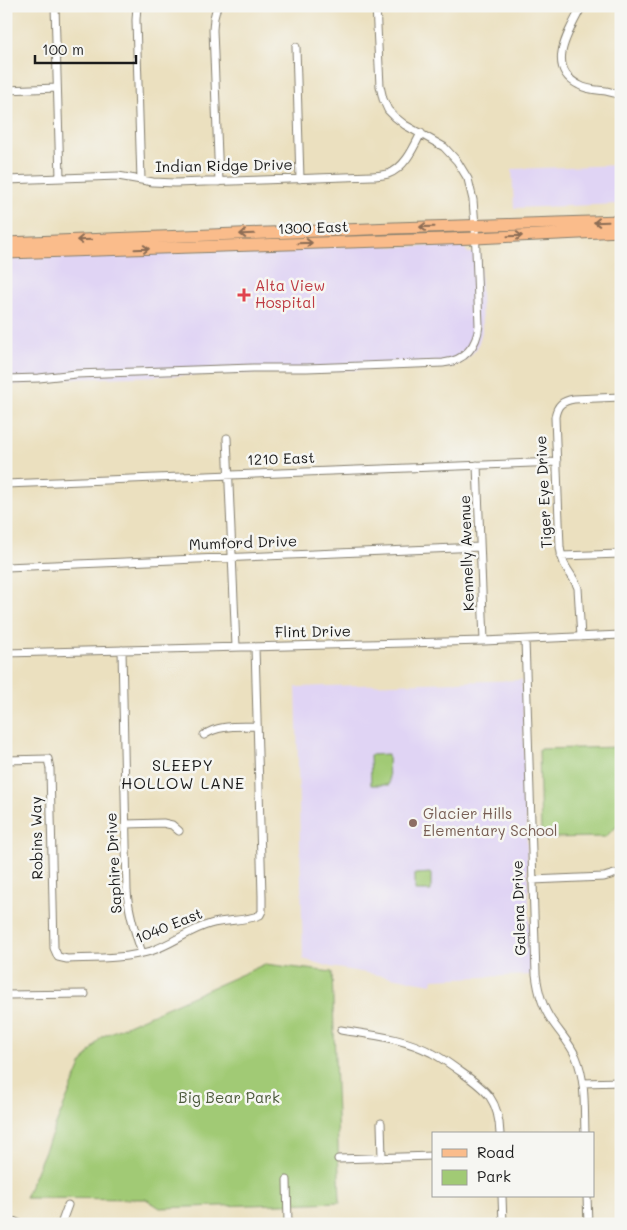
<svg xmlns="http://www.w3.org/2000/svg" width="627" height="1230" viewBox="0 0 627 1230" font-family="Mali,sans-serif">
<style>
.built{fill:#e0d4f4}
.green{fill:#a1ca75;stroke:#5e7348}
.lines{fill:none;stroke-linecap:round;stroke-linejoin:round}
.minor-casing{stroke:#847e6e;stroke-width:9}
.primary-casing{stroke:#847e6e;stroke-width:13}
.minor{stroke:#fff;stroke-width:7}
.primary{stroke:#fabc8b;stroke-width:11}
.oneway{stroke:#8b6c54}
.health-dot{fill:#e0444e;stroke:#f6f6f2;stroke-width:2}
.education-dot{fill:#8d6e63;stroke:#f6f6f2;stroke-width:2}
.labels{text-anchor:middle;stroke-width:5;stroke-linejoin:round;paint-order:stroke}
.street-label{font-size:15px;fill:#1c1c1c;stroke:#f6f6f2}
.health-label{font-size:15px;fill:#be3a42;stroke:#f6f6f2;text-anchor:start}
.education-label{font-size:15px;fill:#785e54;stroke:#f6f6f2;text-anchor:start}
.park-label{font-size:15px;fill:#4b593b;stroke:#f6f6f2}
.neighbourhood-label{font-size:16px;letter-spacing:1px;fill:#1c1c1c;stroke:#f6f6f2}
</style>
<rect width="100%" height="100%" fill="#f6f6f2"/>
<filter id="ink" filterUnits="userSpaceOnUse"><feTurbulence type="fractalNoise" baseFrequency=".02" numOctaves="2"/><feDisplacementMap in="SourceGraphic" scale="10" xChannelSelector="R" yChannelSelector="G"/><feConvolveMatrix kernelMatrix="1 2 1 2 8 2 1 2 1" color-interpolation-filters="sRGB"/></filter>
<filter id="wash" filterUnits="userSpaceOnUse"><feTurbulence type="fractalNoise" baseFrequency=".0096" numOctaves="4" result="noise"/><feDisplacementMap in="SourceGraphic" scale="20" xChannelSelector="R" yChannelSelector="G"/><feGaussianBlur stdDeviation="1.12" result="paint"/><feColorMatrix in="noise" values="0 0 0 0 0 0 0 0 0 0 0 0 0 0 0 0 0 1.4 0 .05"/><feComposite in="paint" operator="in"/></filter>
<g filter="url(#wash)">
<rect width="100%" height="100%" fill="#ebe0bf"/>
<!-- built -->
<path class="built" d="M 621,165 L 621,204 L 514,208 L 512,169 Z
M 381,245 L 396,247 L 460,246 L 465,249 L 468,253 L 480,253 L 482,332 L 477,348 L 466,360 L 452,367 L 67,379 L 26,384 L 6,385 L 6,258 Z
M 522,680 L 531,975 L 433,979 L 432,984 L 331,967 L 303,959 L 296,687 Z"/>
<!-- green -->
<path class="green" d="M 621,747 L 621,823 L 605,837 L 541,838 L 539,749 Z
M 388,754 L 389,785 L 371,785 L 370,755 Z
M 431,873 L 431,891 L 415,891 L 415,874 Z
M 265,964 L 332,972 L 340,1202 L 160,1208 L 146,1199 L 25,1198 L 81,1065 L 101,1037 Z"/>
</g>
<g filter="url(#ink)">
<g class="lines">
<!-- minor casing -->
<g class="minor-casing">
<path id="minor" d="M 55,6 L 60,178
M 137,6 L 136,20 L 141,180
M 217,6 L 214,18 L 213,30 L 219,182
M 582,6 C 570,30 544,67 579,85 C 587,90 597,90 606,91 C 611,92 616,94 621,95
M 376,7 L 385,6
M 296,47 L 300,179
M 6,90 L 57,88
M 6,180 L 118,176 L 153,182 L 175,183 L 372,176 C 378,176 383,175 388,174 C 405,168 414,147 421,133
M 6,379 L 39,378 L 76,374 L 253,368 L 307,368 L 443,363 C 465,361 477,346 479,325 L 475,226 L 473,200 L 468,179 L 457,161 L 444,147 L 405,125 L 395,117 L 388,110 L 383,99 L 380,86 L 376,6
M 227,438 L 236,647
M 477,465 L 484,641
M 6,484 L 557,462
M 561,556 L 621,554
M 6,567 L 480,547
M 581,637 L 578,588 C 575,580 570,574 566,567 C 562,561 561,554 560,547 L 555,417 C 557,405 562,401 574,399 L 621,397
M 525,640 L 536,974 C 538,991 542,1007 552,1021 C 560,1033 570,1043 576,1057 C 586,1081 584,1108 585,1134
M 122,650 L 127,892 C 129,914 135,933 142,953
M 6,653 L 484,641 L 621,635
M 204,735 C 220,724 239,727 257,726
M 6,760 L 48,759 L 50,769 L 54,948 L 58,957 L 67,959 C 95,958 124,959 151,951 C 172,944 189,930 210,924 C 226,919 244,922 260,915 L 262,911 L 262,896 L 255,647
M 126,824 L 163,823 L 172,825 L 179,831
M 532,880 L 604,877 L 621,872
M 6,995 L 85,994
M 341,1030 C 372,1035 404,1038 432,1053 C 442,1058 451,1065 461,1072 C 487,1090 499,1100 500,1134
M 583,1083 L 621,1082
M 381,1123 L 382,1158
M 338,1159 L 433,1156
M 287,1180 L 288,1224
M 502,1196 L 503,1224
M 587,1196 L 588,1224
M 6,1218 L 20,1224
M 61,1224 L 68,1205"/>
</g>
<!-- primary casing -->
<g class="primary-casing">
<path id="primary" d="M 6,243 L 394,228 L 621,221
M 6,253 L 476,238 L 621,231"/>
</g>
<!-- minor -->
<use href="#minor" class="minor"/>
<!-- primary -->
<use href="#primary" class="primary"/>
</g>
<!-- one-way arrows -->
<defs><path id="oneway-shaft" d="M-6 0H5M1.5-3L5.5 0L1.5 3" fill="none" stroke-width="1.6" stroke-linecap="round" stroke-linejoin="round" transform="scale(1.25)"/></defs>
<g class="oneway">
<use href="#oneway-shaft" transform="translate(601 222) rotate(178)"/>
<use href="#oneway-shaft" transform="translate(427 227) rotate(179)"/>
<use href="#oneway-shaft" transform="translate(247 234) rotate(178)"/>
<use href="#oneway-shaft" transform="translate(515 236) rotate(-2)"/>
<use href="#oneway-shaft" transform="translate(84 240) rotate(178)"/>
<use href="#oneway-shaft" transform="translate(305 243) rotate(-2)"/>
<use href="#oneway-shaft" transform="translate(142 249) rotate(-2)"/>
</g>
</g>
<!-- markers -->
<path class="health-dot" d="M241.5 287.5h5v5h5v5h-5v5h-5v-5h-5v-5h5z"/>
<circle class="education-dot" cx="413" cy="823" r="5"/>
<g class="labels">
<!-- street labels -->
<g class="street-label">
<text transform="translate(224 166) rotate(-1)" y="5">Indian Ridge Drive</text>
<text transform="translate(313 228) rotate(-2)" y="5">1300 East</text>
<text transform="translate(281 459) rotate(-2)" y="5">1210 East</text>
<text transform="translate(544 492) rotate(-93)" y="5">Tiger Eye Drive</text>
<text transform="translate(243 543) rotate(-2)" y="5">Mumford Drive</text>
<text transform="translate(467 553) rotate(-92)" y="5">Kennelly Avenue</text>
<text transform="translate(313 632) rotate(-1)" y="5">Flint Drive</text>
<text transform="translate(37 838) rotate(-91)" y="5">Robins Way</text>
<text transform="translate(114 863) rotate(-93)" y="5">Saphire Drive</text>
<text transform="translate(519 908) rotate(-92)" y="5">Galena Drive</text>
<text transform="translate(169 926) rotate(-22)" y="5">1040 East</text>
</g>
<!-- health labels -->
<g class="health-label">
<text x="255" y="291">Alta View<tspan x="255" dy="17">Hospital</tspan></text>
</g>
<!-- education labels -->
<g class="education-label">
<text x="423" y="819">Glacier Hills<tspan x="423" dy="17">Elementary School</tspan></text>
</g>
<!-- park labels -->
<g class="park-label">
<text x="229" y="1103">Big Bear Park</text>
</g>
<!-- neighbourhood labels -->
<g class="neighbourhood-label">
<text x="183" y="771">SLEEPY<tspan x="183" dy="18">HOLLOW LANE</tspan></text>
</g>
</g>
<!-- margin -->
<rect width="627" height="1230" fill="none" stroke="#f6f6f2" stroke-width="25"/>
<!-- legend -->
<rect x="432" y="1132" width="162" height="65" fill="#f6f6f2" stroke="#9f9f9c"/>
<rect x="442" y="1149" width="25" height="8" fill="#fabc8b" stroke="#9f9f9c"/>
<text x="477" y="1158" font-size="15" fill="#1c1c1c">Road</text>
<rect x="442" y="1170" width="25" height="15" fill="#a1ca75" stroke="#9f9f9c"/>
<text x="477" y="1182" font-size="15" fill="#1c1c1c">Park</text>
<!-- scale -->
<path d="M35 55v8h101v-8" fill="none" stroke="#1c1c1c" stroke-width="2.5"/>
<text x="42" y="55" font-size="15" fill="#1c1c1c" stroke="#f6f6f2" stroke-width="4" paint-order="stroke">100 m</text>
</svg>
